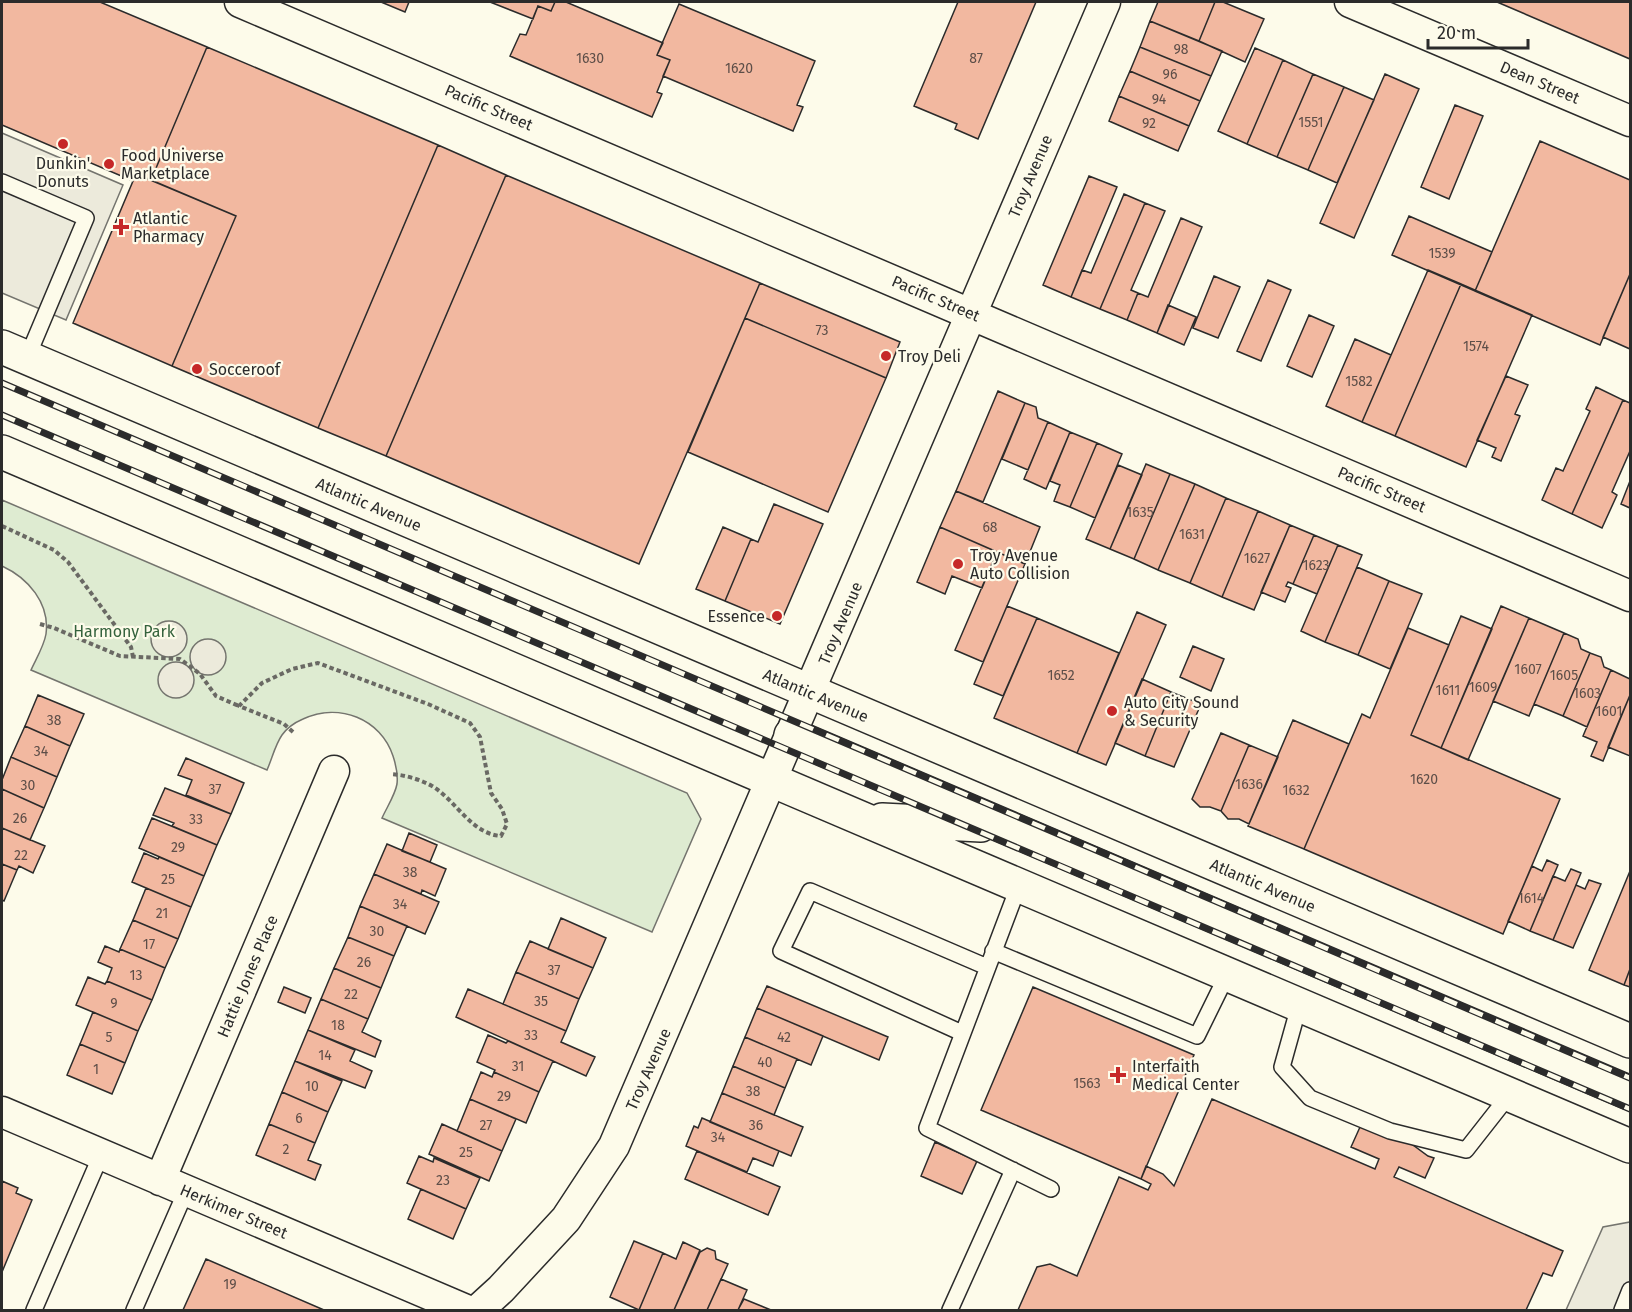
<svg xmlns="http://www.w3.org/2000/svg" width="1632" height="1312" viewBox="0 0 1632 1312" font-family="'Fira Sans',sans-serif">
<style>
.green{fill:#deebd1;stroke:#74746e;stroke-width:1.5}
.parking{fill:#eceadb;stroke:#74746e;stroke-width:1.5}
.building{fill:#f2b8a0;stroke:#2b2b2b;stroke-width:1.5}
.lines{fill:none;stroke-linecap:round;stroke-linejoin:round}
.service-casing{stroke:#2b2b2b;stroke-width:18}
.minor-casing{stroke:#2b2b2b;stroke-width:33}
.primary-casing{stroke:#2b2b2b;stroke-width:36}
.path{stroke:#6a6964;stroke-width:4;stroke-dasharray:4.5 3;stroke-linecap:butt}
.service{stroke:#fdfbea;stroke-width:15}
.minor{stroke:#fdfbea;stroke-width:30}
.primary{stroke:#fdfbea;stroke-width:33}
.rail-casing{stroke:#2b2b2b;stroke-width:7}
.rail{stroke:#fdfbea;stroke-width:4.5;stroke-dasharray:14;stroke-linecap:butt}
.poi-dot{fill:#c62828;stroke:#fdfbea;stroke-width:2}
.labels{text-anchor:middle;stroke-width:4.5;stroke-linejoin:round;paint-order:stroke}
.number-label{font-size:14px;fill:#5d4e48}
.street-label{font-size:16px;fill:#2b2b2b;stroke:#fdfbea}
.poi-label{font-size:16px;fill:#2b2b2b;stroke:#fdfbea;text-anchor:start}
.park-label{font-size:16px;fill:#34623c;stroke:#fdfbea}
</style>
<rect width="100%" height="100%" fill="#fdfbea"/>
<!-- green -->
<path class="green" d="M 2,500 L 687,793 L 701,819 L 652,932 L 382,818 C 387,807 395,795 397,784 C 398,775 396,765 393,756 C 381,719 339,702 303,719 C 296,722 287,728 282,735 C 275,745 272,759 267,770 L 31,670 C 36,659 44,646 46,634 C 50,603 28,578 2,566 Z"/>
<!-- parking -->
<path class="parking" d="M 2,133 L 123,185 L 66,320 L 2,293 Z
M151 639a18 18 0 1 1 36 0a18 18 0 1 1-36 0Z
M190 657a18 18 0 1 1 36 0a18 18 0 1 1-36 0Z
M158 680a18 18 0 1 1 36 0a18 18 0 1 1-36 0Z
M 1630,1222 L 1630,1310 L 1566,1310 L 1603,1227 Z"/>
<!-- building -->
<path class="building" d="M 2,2 L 100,2 L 207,47 L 151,180 L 136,174 L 133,181 L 2,125 Z
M 381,2 L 409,2 L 405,12 Z
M 490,2 L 555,2 L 551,11 L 538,6 L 533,19 Z
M 555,2 L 566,2 L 663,43 L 657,55 L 670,60 L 657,92 L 662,94 L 652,117 L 510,56 L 520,34 L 526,35 L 538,6 L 551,11 Z
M 958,2 L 1036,2 L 978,139 L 955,129 L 957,124 L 914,106 Z
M 1158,2 L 1215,2 L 1199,41 L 1150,21 Z
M 1215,2 L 1223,2 L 1264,19 L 1245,62 L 1199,41 Z
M 1497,2 L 1630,2 L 1630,59 Z
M 679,4 L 815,61 L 797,105 L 803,107 L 793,131 L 663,76 L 670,60 L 657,55 Z
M 1150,21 L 1222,51 L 1211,76 L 1140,47 Z
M 207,47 L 438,145 L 318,428 L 172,366 L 236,216 L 151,180 Z
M 1140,47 L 1211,76 L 1200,101 L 1130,71 Z
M 1255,48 L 1283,60 L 1247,144 L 1218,131 Z
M 1283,60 L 1313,74 L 1277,157 L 1247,144 Z
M 1130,71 L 1200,101 L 1189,126 L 1119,96 Z
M 1313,74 L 1344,87 L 1308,170 L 1277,157 Z
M 1385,74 L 1419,89 L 1354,238 L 1320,223 Z
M 1344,87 L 1374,100 L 1337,183 L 1308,170 Z
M 1119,96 L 1189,126 L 1178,151 L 1109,121 Z
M 1455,105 L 1483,116 L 1449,199 L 1421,187 Z
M 1540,141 L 1630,180 L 1630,274 L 1600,345 L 1475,291 Z
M 438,145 L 506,175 L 386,456 L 318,428 Z
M 136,174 L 236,216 L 172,366 L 73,323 Z
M 506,175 L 760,283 L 639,564 L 386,456 Z
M 1089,176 L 1117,187 L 1071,297 L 1043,285 Z
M 1124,194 L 1145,203 L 1100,309 L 1071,297 L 1082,270 L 1091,273 Z
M 1145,203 L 1165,211 L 1131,290 L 1138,293 L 1127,320 L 1100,309 Z
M 1409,216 L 1492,252 L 1475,291 L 1392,255 Z
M 1181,218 L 1202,227 L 1157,333 L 1127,320 L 1138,293 L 1148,297 Z
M 1428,270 L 1461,284 L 1395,436 L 1362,422 Z
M 1630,274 L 1630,349 L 1603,337 Z
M 1214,276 L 1240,287 L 1218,338 L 1193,328 Z
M 1268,280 L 1291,290 L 1261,361 L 1237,351 Z
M 760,283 L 900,342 L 886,378 L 745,318 Z
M 1461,284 L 1532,315 L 1466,467 L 1395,436 Z
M 1168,305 L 1196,317 L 1184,345 L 1157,333 Z
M 1309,315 L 1334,326 L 1312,377 L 1287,366 Z
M 745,318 L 886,378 L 828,512 L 688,452 Z
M 1355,339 L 1391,355 L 1362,422 L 1326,406 Z
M 1506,376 L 1528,385 L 1515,414 L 1520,416 L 1501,461 L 1492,457 L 1496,448 L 1477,440 Z
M 1596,387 L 1623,400 L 1572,514 L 1542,500 L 1556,468 L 1563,471 L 1590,411 L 1586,409 Z
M 998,391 L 1025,403 L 983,502 L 956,491 Z
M 1623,400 L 1630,403 L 1630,451 L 1612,492 L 1617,495 L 1602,528 L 1572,514 Z
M 1025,403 L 1036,407 L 1038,418 L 1048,422 L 1028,470 L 1002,459 Z
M 1048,422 L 1070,432 L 1046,489 L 1024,479 Z
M 1070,432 L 1097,443 L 1070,507 L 1054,501 L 1060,485 L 1050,481 Z
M 1097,443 L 1122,454 L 1095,518 L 1070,507 Z
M 1146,464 L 1170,474 L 1134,559 L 1110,549 Z
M 1118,465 L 1142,475 L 1110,549 L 1086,539 Z
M 1170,474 L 1195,484 L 1158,570 L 1134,559 Z
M 1630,481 L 1630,508 L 1621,504 Z
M 1195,484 L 1226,498 L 1190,583 L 1158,570 Z
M 956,491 L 1040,527 L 1025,564 L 940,527 Z
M 1226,498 L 1258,511 L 1222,597 L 1190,583 Z
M 774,504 L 823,524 L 780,624 L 725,601 L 751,539 L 758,542 Z
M 1258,511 L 1290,525 L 1254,610 L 1222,597 Z
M 1290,525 L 1314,535 L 1293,584 L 1288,582 L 1286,586 L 1291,588 L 1285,602 L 1261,592 Z
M 723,527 L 751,539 L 725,601 L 696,589 Z
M 940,527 L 997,552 L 982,588 L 952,576 L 945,594 L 917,582 Z
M 1314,535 L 1338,545 L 1317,594 L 1293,584 Z
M 1338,545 L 1362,555 L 1325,642 L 1301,631 Z
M 997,552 L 1025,564 L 983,662 L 955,650 Z
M 1357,567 L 1389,581 L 1358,655 L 1325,642 Z
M 1389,581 L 1422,594 L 1390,669 L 1358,655 Z
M 1007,606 L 1037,618 L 1003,696 L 974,684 Z
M 1501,606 L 1529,618 L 1468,760 L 1441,748 Z
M 1137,612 L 1166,625 L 1106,765 L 1077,753 Z
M 1461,616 L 1492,629 L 1441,748 L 1411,735 Z
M 1037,618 L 1119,653 L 1077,753 L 994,718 Z
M 1529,618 L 1564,633 L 1529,716 L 1493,701 Z
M 1408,628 L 1449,645 L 1411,735 L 1560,799 L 1503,934 L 1304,849 L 1362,714 L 1370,718 Z
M 1564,633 L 1578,639 L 1581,649 L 1590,653 L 1563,716 L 1534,704 Z
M 1193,646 L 1224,659 L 1211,691 L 1180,677 Z
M 1590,653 L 1601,657 L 1604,667 L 1611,670 L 1587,727 L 1563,716 Z
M 1611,670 L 1630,679 L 1630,695 L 1603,761 L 1591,756 L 1597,742 L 1583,736 Z
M 1142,679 L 1171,692 L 1145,756 L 1115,743 Z
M 1171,692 L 1201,704 L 1174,767 L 1145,756 Z
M 38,695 L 84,714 L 70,746 L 25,726 Z
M 1630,695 L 1630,756 L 1608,747 Z
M 1293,720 L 1349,744 L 1304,849 L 1248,826 Z
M 25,726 L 70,746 L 57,777 L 11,757 Z
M 1221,733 L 1249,745 L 1221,811 L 1210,807 L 1200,807 L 1192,799 Z
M 1249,745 L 1278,757 L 1249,824 L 1239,819 L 1228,819 L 1221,811 Z
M 11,757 L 57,777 L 44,808 L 2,789 L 2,780 Z
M 186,758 L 244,783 L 231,814 L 186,795 L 192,780 L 178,775 Z
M 165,788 L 231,814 L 217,845 L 172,826 L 174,823 L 153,815 Z
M 2,789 L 44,808 L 30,840 L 2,828 Z
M 152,818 L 217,845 L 204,876 L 139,848 Z
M 2,828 L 45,846 L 33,873 L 19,866 L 17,870 L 2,864 Z
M 409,833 L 437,845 L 430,862 L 402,851 Z
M 387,844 L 446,869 L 435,896 L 422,890 L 421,894 L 374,874 Z
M 144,853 L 158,859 L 159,857 L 204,876 L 191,907 L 132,882 Z
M 1547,860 L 1558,865 L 1530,931 L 1508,921 L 1532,866 L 1542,871 Z
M 2,864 L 17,870 L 4,901 L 2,900 Z
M 1571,869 L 1581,873 L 1553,940 L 1530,931 L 1553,876 L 1565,881 Z
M 1630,871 L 1630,969 L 1624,985 L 1589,970 Z
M 374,874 L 439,902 L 425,934 L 360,906 Z
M 1589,880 L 1601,884 L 1573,948 L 1553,940 L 1576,885 L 1585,889 Z
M 146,888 L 191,907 L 178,939 L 133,920 Z
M 360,906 L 407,926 L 394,956 L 348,937 Z
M 561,918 L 606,938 L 593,968 L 548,949 Z
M 133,920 L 178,939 L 165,968 L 120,949 Z
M 348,937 L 394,956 L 381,988 L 334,968 Z
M 530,941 L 593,968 L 579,999 L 516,972 Z
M 105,946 L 119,952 L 120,949 L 165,968 L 152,1000 L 107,981 L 112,968 L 98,962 Z
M 334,968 L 381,988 L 368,1019 L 321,999 Z
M 1630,969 L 1630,987 L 1624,985 Z
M 516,972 L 579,999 L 566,1031 L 503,1004 Z
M 88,977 L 105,984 L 107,981 L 152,1000 L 138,1031 L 76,1005 Z
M 767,986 L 888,1037 L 879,1060 L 757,1008 Z
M 284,987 L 311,998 L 305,1013 L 278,1002 Z
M 1033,987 L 1194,1055 L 1141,1179 L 981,1110 Z
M 468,989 L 566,1031 L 561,1042 L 595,1057 L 586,1076 L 456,1017 Z
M 321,999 L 368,1019 L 362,1032 L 381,1041 L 375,1057 L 308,1030 Z
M 757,1008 L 823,1036 L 811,1065 L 745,1037 Z
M 93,1012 L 138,1031 L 125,1063 L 80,1044 Z
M 308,1030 L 355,1050 L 350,1061 L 372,1071 L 365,1088 L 295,1061 Z
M 488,1035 L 506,1043 L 508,1041 L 553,1061 L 539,1092 L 494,1072 L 495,1070 L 477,1062 Z
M 745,1037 L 797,1059 L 785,1088 L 733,1066 Z
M 80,1044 L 125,1063 L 112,1094 L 67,1075 Z
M 295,1061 L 342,1081 L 328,1112 L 282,1092 Z
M 733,1066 L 785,1088 L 774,1115 L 722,1093 Z
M 481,1072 L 492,1077 L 494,1072 L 539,1092 L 526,1123 L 470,1099 Z
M 282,1092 L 328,1112 L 315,1143 L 269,1124 Z
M 722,1093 L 803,1127 L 791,1156 L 710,1122 Z
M 470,1099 L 516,1119 L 502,1151 L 457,1131 Z
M 1212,1099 L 1375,1169 L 1379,1159 L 1351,1147 L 1360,1127 L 1402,1137 L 1428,1156 L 1434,1158 L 1425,1178 L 1399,1167 L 1394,1177 L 1563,1251 L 1552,1276 L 1543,1273 L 1526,1310 L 1018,1310 L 1037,1267 L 1050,1264 L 1077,1276 L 1119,1177 L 1148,1190 L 1151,1184 L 1141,1179 L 1146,1166 L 1163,1174 L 1174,1186 Z
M 702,1118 L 779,1151 L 773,1166 L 753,1158 L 747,1172 L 686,1146 L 694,1126 L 698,1128 Z
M 269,1124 L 315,1143 L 308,1160 L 321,1165 L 315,1180 L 256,1155 Z
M 442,1124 L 502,1151 L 489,1181 L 429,1154 Z
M 935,1142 L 977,1161 L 962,1194 L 921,1176 Z
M 697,1151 L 780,1187 L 768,1215 L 685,1179 Z
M 419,1156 L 433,1162 L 434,1158 L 480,1178 L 466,1209 L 407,1183 Z
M 2,1181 L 18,1188 L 16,1193 L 32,1200 L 2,1272 Z
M 421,1189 L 466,1209 L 453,1239 L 408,1219 Z
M 634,1241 L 663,1253 L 639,1310 L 610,1297 Z
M 683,1242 L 700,1250 L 674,1310 L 639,1310 L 663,1253 L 676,1259 Z
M 707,1248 L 715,1251 L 716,1259 L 728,1264 L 707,1310 L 674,1310 L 700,1252 Z
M 206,1259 L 324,1310 L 183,1310 Z
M 721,1279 L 747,1290 L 738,1310 L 707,1310 Z
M 744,1299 L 771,1310 L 738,1310 Z"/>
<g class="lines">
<!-- service casing -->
<g class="service-casing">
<path id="service" d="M 2,182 L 86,218 L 27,358
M 1019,885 L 927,1128 L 1051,1189
M 993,951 L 1197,1036 L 1227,975
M 1299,1006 L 1282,1067 L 1310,1098 L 1390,1131 L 1466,1150 L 1510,1094
M 962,1033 L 781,951 L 810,891 L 987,967
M 34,1310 L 101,1155
M 134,1310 L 186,1191
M 950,1310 L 1013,1170
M 1622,1310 L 1630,1290"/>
</g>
<!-- minor casing -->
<g class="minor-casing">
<path id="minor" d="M 240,2 L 1630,596
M 1350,2 L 1630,121
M 2,1112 L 466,1310
M 160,1180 L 334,771
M 478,1310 L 501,1289 L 566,1219 L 614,1146 L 1105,2"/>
</g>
<!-- primary casing -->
<g class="primary-casing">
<path id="primary" d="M 2,347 L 1630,1041
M 2,452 L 1630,1146
M 791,735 L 1630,1093
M 882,820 L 981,825"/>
</g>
<!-- path -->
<path class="path" d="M 2,526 L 54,550 L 68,562 L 131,647 L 133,657
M 40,624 L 54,628 L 120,656 L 180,659 L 200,674 L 216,696 L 239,706
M 293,732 L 284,724 L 239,706 L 262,683 L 292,669 L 318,663 L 428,704 L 470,723 L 480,737 L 491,793 L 502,809 L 507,824 L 501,836 C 471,834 456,800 432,786 C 419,779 405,775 391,774"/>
<!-- service -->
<use href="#service" class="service"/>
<!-- minor -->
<use href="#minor" class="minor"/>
<!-- primary -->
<use href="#primary" class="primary"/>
<!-- rail casing -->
<g class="rail-casing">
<path id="rail" d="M 2,383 L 1630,1078
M 2,415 L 1630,1109"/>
</g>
<!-- rail -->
<use href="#rail" class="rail"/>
</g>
<!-- markers -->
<g class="poi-dot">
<circle cx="63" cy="144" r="6"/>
<circle cx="109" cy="164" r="6"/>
<path d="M118 218h6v6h6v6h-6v6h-6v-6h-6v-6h6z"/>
<circle cx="886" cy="356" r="6"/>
<circle cx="197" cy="369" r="6"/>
<circle cx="958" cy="564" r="6"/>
<circle cx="777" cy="616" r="6"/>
<circle cx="1112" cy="711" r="6"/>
<path d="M1115 1066h6v6h6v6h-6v6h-6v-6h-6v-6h6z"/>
</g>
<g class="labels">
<!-- number labels -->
<g class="number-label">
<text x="1181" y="54">98</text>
<text x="590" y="63">1630</text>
<text x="976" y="63">87</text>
<text x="739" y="73">1620</text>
<text x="1170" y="79">96</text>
<text x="1159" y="104">94</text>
<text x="1311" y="127">1551</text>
<text x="1149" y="128">92</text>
<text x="1442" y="258">1539</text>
<text x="822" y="335">73</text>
<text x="1476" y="351">1574</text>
<text x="1359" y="386">1582</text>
<text x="1140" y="517">1635</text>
<text x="990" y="532">68</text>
<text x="1192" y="539">1631</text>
<text x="1257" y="563">1627</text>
<text x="1316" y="570">1623</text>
<text x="1528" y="674">1607</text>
<text x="1061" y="680">1652</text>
<text x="1564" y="680">1605</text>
<text x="1483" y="692">1609</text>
<text x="1448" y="695">1611</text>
<text x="1587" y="698">1603</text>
<text x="1609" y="716">1601</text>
<text x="54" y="725">38</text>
<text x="41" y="756">34</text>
<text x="1424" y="784">1620</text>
<text x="1249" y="789">1636</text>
<text x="28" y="790">30</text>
<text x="215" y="794">37</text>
<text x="1296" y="795">1632</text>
<text x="20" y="823">26</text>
<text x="196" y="824">33</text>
<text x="178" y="852">29</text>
<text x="21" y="860">22</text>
<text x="410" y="877">38</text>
<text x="168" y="884">25</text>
<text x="1531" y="903">1614</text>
<text x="400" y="909">34</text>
<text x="162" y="918">21</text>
<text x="377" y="936">30</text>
<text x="149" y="949">17</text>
<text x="364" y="967">26</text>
<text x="554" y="975">37</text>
<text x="136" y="980">13</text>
<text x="351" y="999">22</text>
<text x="541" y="1006">35</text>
<text x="114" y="1008">9</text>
<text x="338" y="1030">18</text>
<text x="531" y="1040">33</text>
<text x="109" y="1042">5</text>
<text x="784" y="1042">42</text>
<text x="325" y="1060">14</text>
<text x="765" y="1067">40</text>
<text x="518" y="1071">31</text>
<text x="96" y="1074">1</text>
<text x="1087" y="1088">1563</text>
<text x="312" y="1091">10</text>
<text x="753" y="1096">38</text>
<text x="504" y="1101">29</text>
<text x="299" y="1123">6</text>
<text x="486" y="1130">27</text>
<text x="756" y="1130">36</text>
<text x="718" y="1142">34</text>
<text x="286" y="1154">2</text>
<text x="466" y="1157">25</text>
<text x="443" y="1185">23</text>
<text x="230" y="1289">19</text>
</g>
<!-- street labels -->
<g class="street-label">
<text transform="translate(1540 82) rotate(23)" y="6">Dean Street</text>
<text transform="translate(489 107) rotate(23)" y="6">Pacific Street</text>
<text transform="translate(1030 176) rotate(-67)" y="6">Troy Avenue</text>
<text transform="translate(936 298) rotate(23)" y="6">Pacific Street</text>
<text transform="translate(1382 489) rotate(23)" y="6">Pacific Street</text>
<text transform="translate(369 504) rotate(23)" y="6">Atlantic Avenue</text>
<text transform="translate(840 623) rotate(-67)" y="6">Troy Avenue</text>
<text transform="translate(816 695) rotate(23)" y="6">Atlantic Avenue</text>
<text transform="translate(1263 885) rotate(23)" y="6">Atlantic Avenue</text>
<text transform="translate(247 976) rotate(-67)" y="6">Hattie Jones Place</text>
<text transform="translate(648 1069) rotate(-66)" y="6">Troy Avenue</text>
<text transform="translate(234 1211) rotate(23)" y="6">Herkimer Street</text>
</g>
<!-- poi labels -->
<g class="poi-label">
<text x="121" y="161">Food Universe<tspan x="121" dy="18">Marketplace</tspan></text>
<text x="63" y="169" text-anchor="middle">Dunkin'<tspan x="63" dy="18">Donuts</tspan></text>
<text x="133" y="224">Atlantic<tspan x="133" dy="18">Pharmacy</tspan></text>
<text x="898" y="362">Troy Deli</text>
<text x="209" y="375">Socceroof</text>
<text x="970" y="561">Troy Avenue<tspan x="970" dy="18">Auto Collision</tspan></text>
<text x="765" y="622" text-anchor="end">Essence</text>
<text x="1124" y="708">Auto City Sound<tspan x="1124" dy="18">&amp; Security</tspan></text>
<text x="1132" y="1072">Interfaith<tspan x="1132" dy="18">Medical Center</tspan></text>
</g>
<!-- park labels -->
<g class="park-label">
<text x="124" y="637">Harmony Park</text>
</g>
</g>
<!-- border -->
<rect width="1632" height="1312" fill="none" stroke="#2b2b2b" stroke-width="6"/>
<!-- scale -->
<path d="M1428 39v9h100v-9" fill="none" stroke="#2b2b2b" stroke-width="3"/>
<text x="1437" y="39" font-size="18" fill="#2b2b2b" stroke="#fdfbea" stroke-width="4.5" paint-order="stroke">20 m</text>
</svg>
